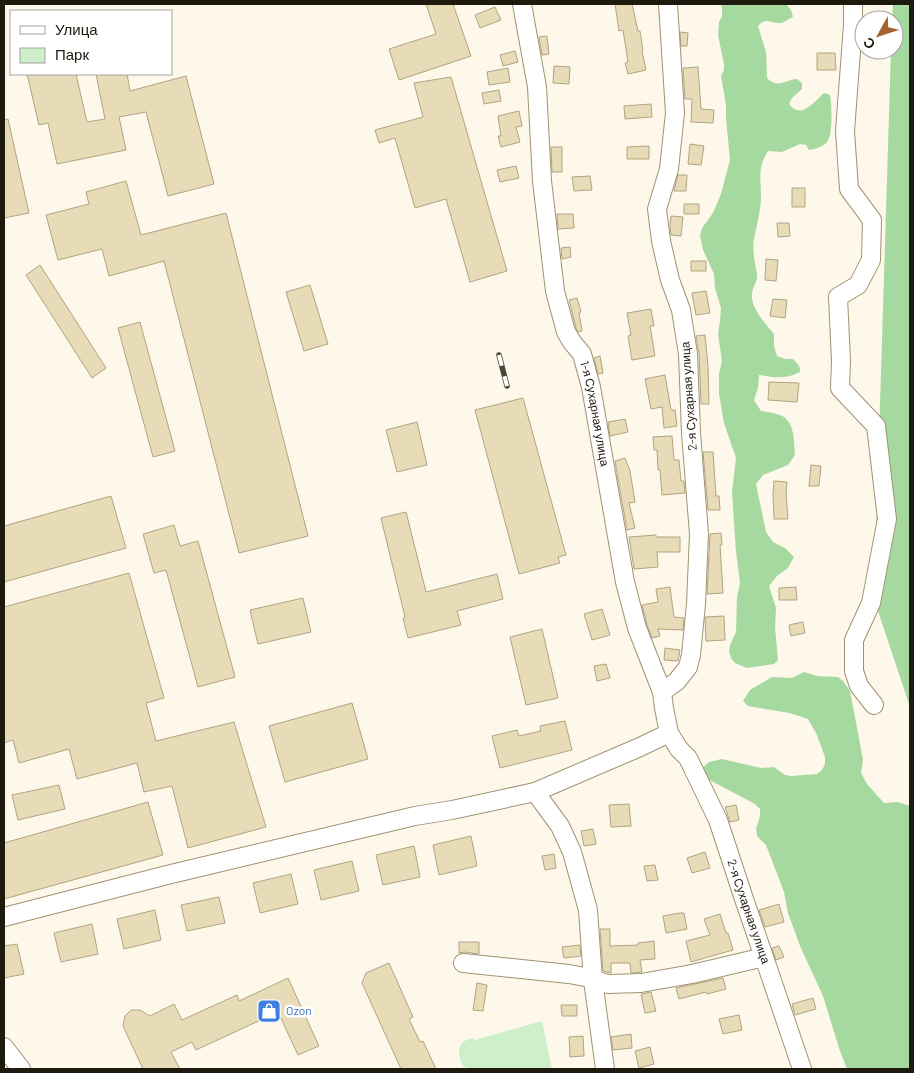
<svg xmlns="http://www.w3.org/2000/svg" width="914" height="1073" viewBox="0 0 914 1073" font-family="Barlow,sans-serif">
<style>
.green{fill:#cdefc9}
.forest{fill:#a6d9a0}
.building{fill:#e8dbb8;stroke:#b0a482}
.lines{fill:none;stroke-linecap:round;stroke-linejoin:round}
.minor-casing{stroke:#a09372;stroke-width:20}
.minor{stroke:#fff;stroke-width:18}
.rail-casing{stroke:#4c483b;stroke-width:5.5}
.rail{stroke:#fff;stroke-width:4;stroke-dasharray:11;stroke-linecap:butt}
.labels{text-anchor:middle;stroke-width:5;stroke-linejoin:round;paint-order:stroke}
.street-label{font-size:12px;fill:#1e1a0d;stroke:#fff}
.shop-label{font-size:12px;fill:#366cbe;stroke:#fff;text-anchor:start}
</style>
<rect width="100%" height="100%" fill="#fdf8e9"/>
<!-- green -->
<path class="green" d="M 542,1021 L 552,1069 L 476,1069 L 464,1067 C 456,1054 456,1040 474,1038 L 475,1040 Z"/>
<!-- forest -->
<path class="forest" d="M 721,4 L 786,4 L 791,10 L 793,17 C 790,18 785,22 781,23 C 771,24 767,16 758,26 L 766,52 L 767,78 C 779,89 784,80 797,79 L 802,83 L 802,89 L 792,98 L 789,104 C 801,120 814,102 824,93 L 830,95 C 832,104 833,136 827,142 C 823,147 815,149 809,150 L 806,145 L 800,144 L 782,152 L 768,151 C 757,169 761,176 761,196 C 761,209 757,223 755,235 C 751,246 755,263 757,274 C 758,282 753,286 752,293 C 750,308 766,324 774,334 L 774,346 L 777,356 L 785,359 L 793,359 C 797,363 801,367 800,372 C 783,380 775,377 759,375 L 758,388 L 754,400 L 761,411 C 768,412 778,413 784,417 C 795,425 794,443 795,455 L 788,465 L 763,475 L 756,484 L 766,532 L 773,542 L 785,548 L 794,557 L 788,568 L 777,576 L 769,586 L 776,608 L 775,627 L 778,660 L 774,664 L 747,668 L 735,663 L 731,658 L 729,651 L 730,645 L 736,632 L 737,597 L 740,583 L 736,552 L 732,492 L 736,458 L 724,423 L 719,394 L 719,374 L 722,361 L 718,334 L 720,321 L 721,308 L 715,288 L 714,274 L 703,250 L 700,235 L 702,228 L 713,213 L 721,194 L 730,160 L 726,118 L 726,105 L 721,76 L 724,70 L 724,64 L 718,35 L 719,22 L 722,16 L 722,9 Z
M 893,4 L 910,4 L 910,707 L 874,599 L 891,50 L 894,50 L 894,20 L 892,20 Z
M 804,672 L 817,676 L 838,677 L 843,681 L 850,691 L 863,760 L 861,773 L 867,784 L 884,803 L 898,802 L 910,806 L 910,1069 L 847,1069 L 839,1048 L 823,996 L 800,946 L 788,913 L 784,892 L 766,845 L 757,836 L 756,829 L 760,816 L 760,809 L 755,804 L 702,776 L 699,771 L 709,762 L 722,759 L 761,768 L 774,767 L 785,775 L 791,776 L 817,774 L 822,770 L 825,764 L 825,757 L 817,735 L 808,719 L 789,713 L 748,706 L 743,701 L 750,690 L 772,677 L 792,678 Z"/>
<!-- building -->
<path class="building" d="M 426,4 L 453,4 L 471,56 L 399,80 L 389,49 L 436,34 Z
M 615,4 L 632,4 L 638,31 L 640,31 L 643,51 L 642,51 L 646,70 L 628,74 L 625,63 L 628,62 L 623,30 L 619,31 Z
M 495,7 L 501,20 L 480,28 L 475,15 Z
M 680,32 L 688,33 L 687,46 L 681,46 Z
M 547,36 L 549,54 L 542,55 L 539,37 Z
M 515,51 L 518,62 L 503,66 L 500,55 Z
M 817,53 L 835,53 L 836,70 L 817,70 Z
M 554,66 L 570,67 L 569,84 L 553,83 Z
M 698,67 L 701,109 L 714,110 L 713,123 L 691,122 L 692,99 L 685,99 L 683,68 Z
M 508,68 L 510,82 L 489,85 L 487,72 Z
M 27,74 L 76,74 L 87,122 L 105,119 L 96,74 L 127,74 L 130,91 L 186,76 L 214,184 L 168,196 L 146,112 L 119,117 L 126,150 L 57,164 L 48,123 L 39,125 Z
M 451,77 L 507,271 L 470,282 L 446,199 L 415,208 L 395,138 L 379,143 L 375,130 L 423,117 L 414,83 Z
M 499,90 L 501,101 L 484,104 L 482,93 Z
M 651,104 L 652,117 L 625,119 L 624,106 Z
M 519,111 L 522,126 L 516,127 L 520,142 L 501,147 L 498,136 L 501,136 L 498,116 Z
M 8,119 L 29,213 L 4,218 L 4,120 Z
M 690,144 L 704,146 L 701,165 L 688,164 Z
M 649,146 L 649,159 L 627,159 L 627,147 Z
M 551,147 L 562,147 L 562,172 L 552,172 Z
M 516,166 L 519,178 L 500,182 L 497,170 Z
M 678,175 L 687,175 L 686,191 L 674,191 Z
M 590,176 L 592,190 L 574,191 L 572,177 Z
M 126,181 L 141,235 L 226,213 L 308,536 L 239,553 L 164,261 L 109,276 L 102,249 L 58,260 L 46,215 L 89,204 L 86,192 Z
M 792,188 L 805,188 L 805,207 L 792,207 Z
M 684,204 L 699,204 L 699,214 L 684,214 Z
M 557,214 L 573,214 L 574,228 L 558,229 Z
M 671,216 L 683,217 L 681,236 L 671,235 L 670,225 Z
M 777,223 L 789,223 L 790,236 L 778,237 Z
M 570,247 L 571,257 L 562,259 L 561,248 Z
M 766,259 L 778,260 L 776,281 L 765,280 Z
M 691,261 L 706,261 L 706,271 L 691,271 Z
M 40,265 L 106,368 L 92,378 L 26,275 Z
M 310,285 L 328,344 L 304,351 L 286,292 Z
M 706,291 L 710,313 L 696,315 L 692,293 Z
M 577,298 L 581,312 L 579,313 L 582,331 L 578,332 L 576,328 L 569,300 Z
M 773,299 L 787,300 L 785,318 L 770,316 Z
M 651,309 L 654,326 L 650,326 L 655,356 L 632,360 L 628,336 L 631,335 L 627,313 Z
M 140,322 L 175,451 L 153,457 L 118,328 Z
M 705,335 L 708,366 L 709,404 L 701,404 L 699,353 L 696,336 Z
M 600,356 L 603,373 L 598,374 L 594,358 Z
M 665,375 L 671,410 L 675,410 L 677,426 L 664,428 L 662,407 L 651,409 L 645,379 Z
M 769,382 L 799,383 L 797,402 L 768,400 Z
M 523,398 L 566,555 L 558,557 L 560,563 L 519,574 L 475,410 Z
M 625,419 L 628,432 L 610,436 L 608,422 Z
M 417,422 L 427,465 L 397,472 L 386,430 Z
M 672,436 L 674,460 L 679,460 L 681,481 L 684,481 L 685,493 L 662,495 L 660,470 L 658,470 L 657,450 L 654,450 L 653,437 Z
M 703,452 L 713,452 L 716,496 L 719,496 L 720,510 L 708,510 Z
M 625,458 L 630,471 L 635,502 L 629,503 L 635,528 L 627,530 L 615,461 Z
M 811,465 L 821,466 L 819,486 L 809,486 Z
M 774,481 L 787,482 L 786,493 L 788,519 L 774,519 L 773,494 Z
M 111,496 L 126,548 L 4,582 L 4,526 Z
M 406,512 L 426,592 L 497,574 L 503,599 L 457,611 L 461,625 L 408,638 L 403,618 L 405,617 L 381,518 Z
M 174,525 L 180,546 L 198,541 L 235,677 L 198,687 L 166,570 L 154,573 L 143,534 Z
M 721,533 L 722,545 L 720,545 L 723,593 L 707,594 L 710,534 Z
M 656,535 L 656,537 L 680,537 L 680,552 L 657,552 L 658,567 L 634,569 L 629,537 Z
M 129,573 L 164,698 L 146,703 L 156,741 L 234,722 L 266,827 L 188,848 L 172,786 L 144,792 L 137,763 L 77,779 L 69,749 L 19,763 L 13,740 L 4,743 L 4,607 Z
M 670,587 L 674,617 L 684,618 L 683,630 L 658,629 L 660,636 L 652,638 L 647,625 L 642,605 L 658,602 L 656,589 Z
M 796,587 L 797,600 L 779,600 L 779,588 Z
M 303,598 L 311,632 L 258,644 L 250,610 Z
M 602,609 L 610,635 L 592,640 L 584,614 Z
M 724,616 L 725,640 L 706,641 L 705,617 Z
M 803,622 L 805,633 L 791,636 L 789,625 Z
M 542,629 L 558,698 L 526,705 L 510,637 Z
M 665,648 L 680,650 L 678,661 L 664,660 Z
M 606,664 L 610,678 L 597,681 L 594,666 Z
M 352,703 L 368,759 L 285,782 L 269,726 Z
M 565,721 L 572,750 L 500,768 L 492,736 L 517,730 L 519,736 L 541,731 L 540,726 Z
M 59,785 L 65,809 L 18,820 L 12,795 Z
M 148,802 L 163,855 L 4,899 L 4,843 Z
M 629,804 L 631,826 L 611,827 L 609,805 Z
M 736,805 L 739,820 L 730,822 L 725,807 Z
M 593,829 L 596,844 L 584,846 L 581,831 Z
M 471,836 L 477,866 L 439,875 L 433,845 Z
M 414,846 L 420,877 L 383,885 L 376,855 Z
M 705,852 L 710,868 L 692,873 L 687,858 Z
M 554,854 L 556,868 L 545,870 L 542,856 Z
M 352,861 L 359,891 L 321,900 L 314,870 Z
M 655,865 L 658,880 L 647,881 L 644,866 Z
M 291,874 L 298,904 L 260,913 L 253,883 Z
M 219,897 L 225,923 L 187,931 L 181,905 Z
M 779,904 L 784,922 L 765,927 L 759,910 Z
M 155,910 L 161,940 L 124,949 L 117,919 Z
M 680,913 L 684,913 L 687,929 L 666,933 L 663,916 Z
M 720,914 L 726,933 L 728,933 L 733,950 L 691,962 L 686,941 L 710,935 L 704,919 Z
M 92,924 L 98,954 L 61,962 L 54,933 Z
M 600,929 L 610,929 L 610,946 L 638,945 L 638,943 L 654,941 L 655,959 L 640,960 L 642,972 L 631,973 L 630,963 L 611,963 L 611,973 L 603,971 Z
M 459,942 L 479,942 L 479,954 L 464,952 L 459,953 Z
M 17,944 L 24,974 L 4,978 L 4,946 Z
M 580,945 L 581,956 L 564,958 L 562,947 Z
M 779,946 L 784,957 L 776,960 L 772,948 Z
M 389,963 L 413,1017 L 409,1019 L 420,1042 L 423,1041 L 436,1069 L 401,1069 L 362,983 L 366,973 Z
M 288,978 L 319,1046 L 298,1055 L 278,1012 L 196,1050 L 192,1042 L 171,1052 L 180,1069 L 143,1069 L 123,1026 L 125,1016 L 131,1010 L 140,1010 L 150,1016 L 174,1004 L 182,1020 L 237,995 L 239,1001 Z
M 723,978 L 726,989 L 707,994 L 706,992 L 679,999 L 676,988 Z
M 477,983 L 487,985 L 483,1011 L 473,1010 Z
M 651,992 L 656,1011 L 645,1013 L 641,994 Z
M 813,998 L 816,1009 L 795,1015 L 792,1004 Z
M 561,1005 L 577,1005 L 577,1016 L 562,1016 Z
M 739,1015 L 742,1030 L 723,1034 L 719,1019 Z
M 631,1034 L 632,1048 L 613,1050 L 611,1037 Z
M 583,1036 L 584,1056 L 570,1057 L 569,1037 Z
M 650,1047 L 654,1064 L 639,1068 L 635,1051 Z"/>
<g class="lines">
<!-- minor casing -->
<g class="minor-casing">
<g id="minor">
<path id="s1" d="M 522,4 L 537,87 L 542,181 L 555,291 L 566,332 L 572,342 L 582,354 L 591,387 L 625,582 L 637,628 L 662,692 L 664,708 L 669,733 L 679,749 L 688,758 L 718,820 L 745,902 L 764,957 L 802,1069"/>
<path d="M 853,4 L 853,25 L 845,131 L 849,189 L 872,220 L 871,260 L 858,285 L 838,297 L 841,361 L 840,388 L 876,426 L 887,519 L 871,603 L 854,640 L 854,671 L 859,686 L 874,705"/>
<path d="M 662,692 L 677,681 L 688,667 L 691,655 L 696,604 L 699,534 L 691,433 L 688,354 L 681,310 L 670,280 L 661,241 L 657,209 L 669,169 L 675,113 L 668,4"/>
<path d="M 535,792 L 560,826 L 572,852 L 588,910 L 593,980 L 605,1069"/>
<path d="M 4,917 L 167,875 L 415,816 L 452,810 L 535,792 L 640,747 L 669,733"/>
<path d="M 463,963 L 569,974 L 585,977 L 608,984 L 641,983 L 692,974 L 764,957"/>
<path d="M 4,1047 L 21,1069"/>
</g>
</g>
<!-- minor -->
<use href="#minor" class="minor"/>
<!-- rail casing -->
<g class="rail-casing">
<path id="rail" d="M 499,355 L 507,386"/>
</g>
<!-- rail -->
<use href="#rail" class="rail"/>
</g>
<!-- icons -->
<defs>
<g id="shop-square" transform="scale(1.25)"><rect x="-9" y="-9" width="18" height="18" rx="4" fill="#3f7fe0" stroke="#fff"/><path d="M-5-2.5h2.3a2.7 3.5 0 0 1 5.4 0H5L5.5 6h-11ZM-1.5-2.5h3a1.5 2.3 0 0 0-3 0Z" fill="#fff"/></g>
</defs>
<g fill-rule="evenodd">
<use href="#shop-square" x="269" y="1011"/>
</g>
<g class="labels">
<!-- street labels -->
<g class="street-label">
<text transform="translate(689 396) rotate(-94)" y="4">2-я Сухарная улица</text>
<text dy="4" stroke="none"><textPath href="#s1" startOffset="420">1-я Сухарная улица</textPath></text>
<text dy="4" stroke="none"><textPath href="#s1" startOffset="946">2-я Сухарная улица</textPath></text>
</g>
<!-- shop labels -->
<g class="shop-label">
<text x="286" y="1015">Ozon</text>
</g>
</g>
<!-- border -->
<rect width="914" height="1073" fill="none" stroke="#1e1a0d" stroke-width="10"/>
<!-- legend -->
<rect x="10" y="10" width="162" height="65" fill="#ffffff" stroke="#a5a39e"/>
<rect x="20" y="26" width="25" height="8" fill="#ffffff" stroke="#a5a39e"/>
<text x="55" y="35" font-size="15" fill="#1e1a0d">Улица</text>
<rect x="20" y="48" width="25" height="15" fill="#cdefc9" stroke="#a5a39e"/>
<text x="55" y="60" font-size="15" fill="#1e1a0d">Парк</text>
<!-- north arrow -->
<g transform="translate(879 35) rotate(230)"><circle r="24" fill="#ffffff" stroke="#a5a39e"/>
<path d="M0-4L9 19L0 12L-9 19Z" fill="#a56230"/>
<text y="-8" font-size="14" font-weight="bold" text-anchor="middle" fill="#1e1a0d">С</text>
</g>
</svg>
